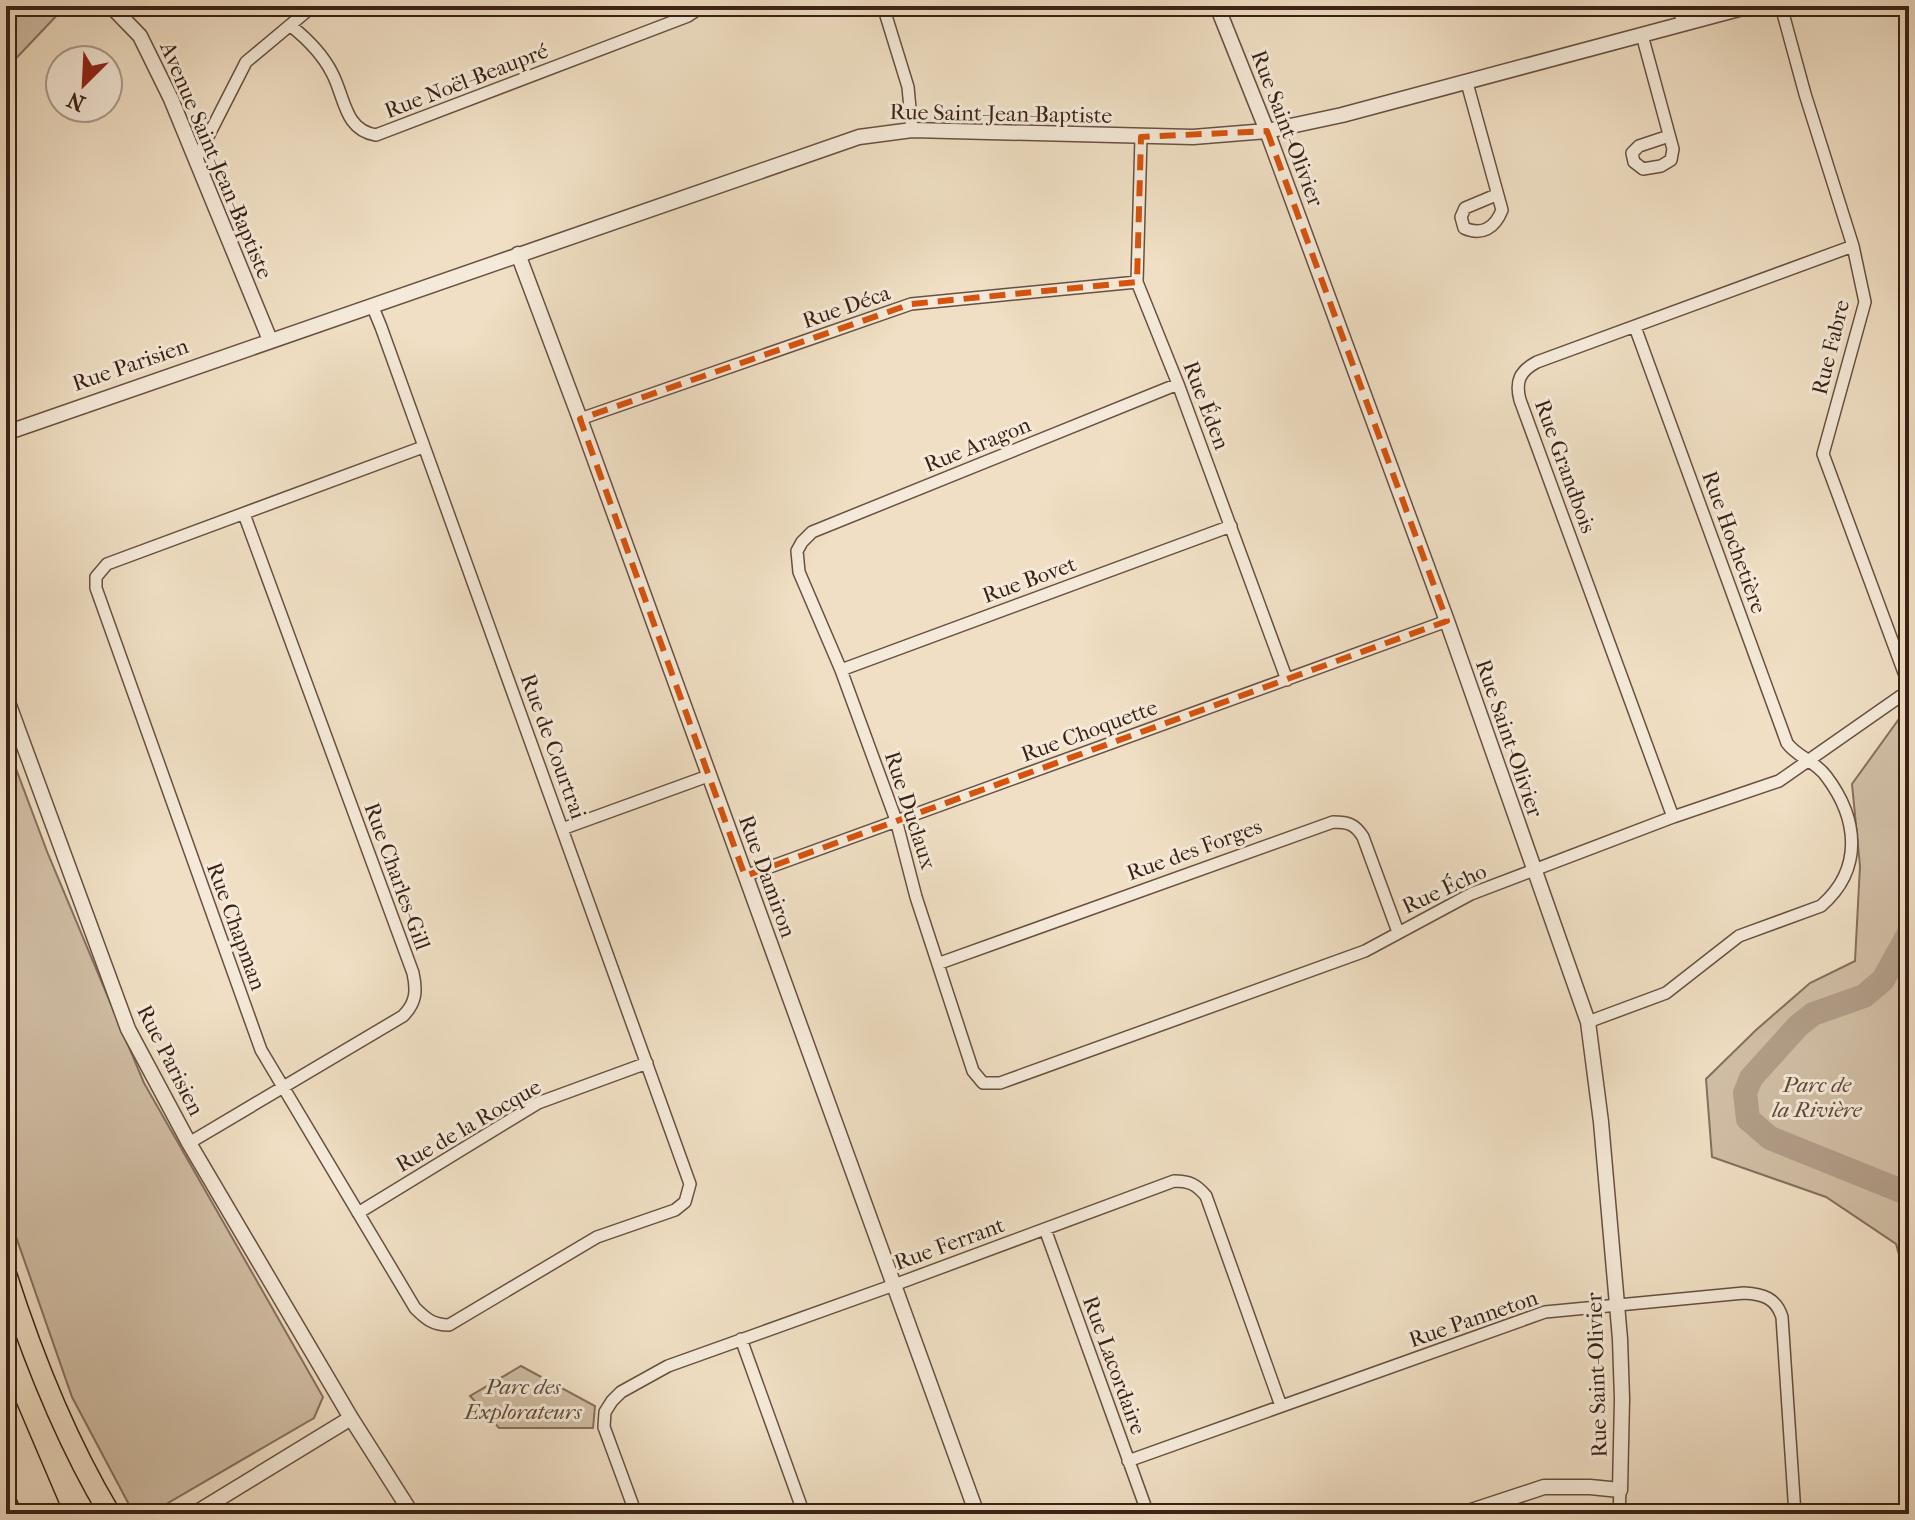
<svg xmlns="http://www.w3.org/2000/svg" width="1915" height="1520" viewBox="0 0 1915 1520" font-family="'IM FELL French Canon',serif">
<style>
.green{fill:#d1bfa6;stroke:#86705e;stroke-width:2}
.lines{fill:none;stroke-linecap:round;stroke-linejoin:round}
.river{stroke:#b29e89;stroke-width:24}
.minor-casing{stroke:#685042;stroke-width:14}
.tertiary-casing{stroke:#685042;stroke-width:17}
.motorway-casing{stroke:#3b2116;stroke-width:23}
.minor{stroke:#f5ead9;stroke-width:11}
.tertiary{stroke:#f5ead9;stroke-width:14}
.motorway{stroke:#f0dfc4;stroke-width:20}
.marked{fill:none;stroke:#d7530d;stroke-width:6;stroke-dasharray:16 10;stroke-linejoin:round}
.labels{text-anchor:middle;stroke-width:6;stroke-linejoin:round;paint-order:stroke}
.street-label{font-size:22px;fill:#3b2116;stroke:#f5ead9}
.park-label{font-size:22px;font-style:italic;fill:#60483a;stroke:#f5ead9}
</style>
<rect width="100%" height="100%" fill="#f0dfc4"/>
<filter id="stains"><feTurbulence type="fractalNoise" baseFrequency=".0025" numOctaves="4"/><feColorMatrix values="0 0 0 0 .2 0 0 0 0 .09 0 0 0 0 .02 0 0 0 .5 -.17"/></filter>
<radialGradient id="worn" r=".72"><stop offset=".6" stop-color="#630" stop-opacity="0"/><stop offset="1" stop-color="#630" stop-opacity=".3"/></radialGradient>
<!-- green -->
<path class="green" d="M 6,6 L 79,6 L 82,7 L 61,11 L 6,69 Z
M 1909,705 L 1909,1289 L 1896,1244 L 1826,1197 L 1712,1157 L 1706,1079 L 1756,1030 L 1810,983 L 1855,961 L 1860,866 L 1852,784 Z
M 6,742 L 48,854 L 144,1083 L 323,1397 L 314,1418 L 149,1514 L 134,1514 L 72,1397 L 6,1208 Z
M 521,1366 L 595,1406 L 593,1428 L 499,1428 L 470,1396 Z"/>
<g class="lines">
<!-- river -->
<path class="river" d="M 1909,933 L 1883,980 L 1864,996 L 1813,1014 L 1798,1026 L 1751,1078 L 1745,1093 L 1748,1119 L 1770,1138 L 1909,1194"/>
<!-- minor casing -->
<g class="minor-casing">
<path id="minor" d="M 883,6 L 908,87 L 912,130
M 1677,6 L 1684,24
M 291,26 C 306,38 323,55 332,73 C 345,97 344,130 376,135 L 688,16 L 703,6
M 1642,35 L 1673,149 L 1671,160 L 1661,166 L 1643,169 L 1634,162 L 1632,153 L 1639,146 L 1669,136
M 1467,83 L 1502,210 C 1495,228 1482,236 1464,228 L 1461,217 L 1465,208 L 1496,195
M 1141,137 L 1137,282 L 1178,384 L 1287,680
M 196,160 L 246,62 L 313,6
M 372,305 L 381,327 L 690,1184 L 685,1202 L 675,1210 L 597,1237 L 449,1325 C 433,1325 426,1319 415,1308 L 261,1050 L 96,588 L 96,577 L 107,564 L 423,447
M 1178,384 L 812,532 L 802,542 L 797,551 L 799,572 L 841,670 L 896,820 L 916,897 L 973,1071 L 983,1083 L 1000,1083 L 1365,951 L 1471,894 L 1673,817 L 1779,781 L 1905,693 L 1906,678 L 1823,454 L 1865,302 L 1853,246 L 1805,94 L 1781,6
M 580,419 L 911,304 L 1137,282
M 841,670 L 1231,526
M 1673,817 L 1520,400 C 1515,381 1520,371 1537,362 L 1853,246
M 562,829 L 708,776
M 745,876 L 1447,621
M 940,963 L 1333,822 C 1348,822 1355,824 1363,837 L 1398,932
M 1588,1022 L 1666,993 L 1739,936 L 1821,906 C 1864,869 1858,818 1826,776 C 1815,761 1797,757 1787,743 L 1635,327
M 189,1143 L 403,1016 C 416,1003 417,991 413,973 L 244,514
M 358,1213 L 538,1103 L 647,1063
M 1045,1229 L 1148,1514
M 741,1339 L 804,1514
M 1128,1461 L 1545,1312 L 1744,1293 C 1763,1294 1776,1298 1782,1317 L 1795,1514
M 636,1514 L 604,1427 L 605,1412 L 612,1401 L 621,1392 L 668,1366 L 894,1285 L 1174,1181 C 1189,1181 1196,1184 1206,1196 L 1281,1406
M 1619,1514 L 1620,1490"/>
</g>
<!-- tertiary casing -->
<g class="tertiary-casing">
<path id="tertiary" d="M 111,6 L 140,36 L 171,99 L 270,340
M 1217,6 L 1267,131 L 1447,621 L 1588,1022 L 1601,1122 L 1620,1339 L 1622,1399 L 1620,1490 L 1590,1487 L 1544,1487 L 1462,1514
M 518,254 L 580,419 L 977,1514
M 6,433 L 859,137 L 912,130 L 1193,137 L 1267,131 L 1342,115 L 1750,6
M 6,697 L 128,1029 L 189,1143 L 351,1418 L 412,1514
M 194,1514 L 351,1418"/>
</g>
<!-- motorway casing -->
<g class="motorway-casing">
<path id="motorway" d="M 6,1274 C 33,1358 65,1439 110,1514
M 6,1406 L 52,1514
M 6,1451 L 35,1514"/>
</g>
<!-- minor -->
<use href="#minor" class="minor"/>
<!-- tertiary -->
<use href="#tertiary" class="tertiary"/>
<!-- motorway -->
<use href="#motorway" class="motorway"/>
</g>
<!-- marked area -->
<path class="marked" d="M 1267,131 L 1447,621 L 745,876 L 580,419 L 911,304 L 1137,282 L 1141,137 Z"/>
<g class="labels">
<!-- street labels -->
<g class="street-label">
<text transform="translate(466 80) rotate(-21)" y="8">Rue Noël-Beaupré</text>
<text transform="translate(1001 113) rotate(1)" y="8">Rue Saint-Jean-Baptiste</text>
<text transform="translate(1288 128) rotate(69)" y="8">Rue Saint-Olivier</text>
<text transform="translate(217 160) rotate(67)" y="8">Avenue Saint-Jean-Baptiste</text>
<text transform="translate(846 306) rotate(-19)" y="8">Rue Déca</text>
<text transform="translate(1830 347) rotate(-76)" y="8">Rue Fabre</text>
<text transform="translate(130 364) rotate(-19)" y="8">Rue Parisien</text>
<text transform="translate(1207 405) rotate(69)" y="8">Rue Éden</text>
<text transform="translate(977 444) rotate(-22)" y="8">Rue Aragon</text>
<text transform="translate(1566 466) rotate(70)" y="8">Rue Grandbois</text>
<text transform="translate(1735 542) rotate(70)" y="8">Rue Hochetière</text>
<text transform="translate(1029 579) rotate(-20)" y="8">Rue Bovet</text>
<text transform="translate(1089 730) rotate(-20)" y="8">Rue Choquette</text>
<text transform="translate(1510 738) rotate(71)" y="8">Rue Saint-Olivier</text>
<text transform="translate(554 746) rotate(70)" y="8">Rue de Courtrai</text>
<text transform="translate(911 810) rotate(72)" y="8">Rue Duclaux</text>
<text transform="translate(1194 849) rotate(-20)" y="8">Rue des Forges</text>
<text transform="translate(398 876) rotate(70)" y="8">Rue Charles-Gill</text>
<text transform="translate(768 876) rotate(70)" y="8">Rue Damiron</text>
<text transform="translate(1444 888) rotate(-25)" y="8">Rue Écho</text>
<text transform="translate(237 926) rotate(70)" y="8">Rue Chapman</text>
<text transform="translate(171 1060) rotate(63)" y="8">Rue Parisien</text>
<text transform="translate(468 1125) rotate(-30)" y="8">Rue de la Rocque</text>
<text transform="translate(949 1243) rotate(-20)" y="8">Rue Ferrant</text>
<text transform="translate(1473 1318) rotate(-19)" y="8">Rue Panneton</text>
<text transform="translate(1115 1365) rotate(70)" y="8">Rue Lacordaire</text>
<text transform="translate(1596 1375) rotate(-92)" y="8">Rue Saint-Olivier</text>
</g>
<!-- park labels -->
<g class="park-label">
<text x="1817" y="1092">Parc de<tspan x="1817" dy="25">la Rivière</tspan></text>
<text x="523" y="1394">Parc des<tspan x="523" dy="25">Explorateurs</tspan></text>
</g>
</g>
<!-- margin -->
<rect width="1915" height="1520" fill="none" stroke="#f0dfc4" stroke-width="32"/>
<rect x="8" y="8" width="1899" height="1504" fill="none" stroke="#3b2116" stroke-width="4"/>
<rect x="16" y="16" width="1883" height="1488" fill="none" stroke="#3b2116" stroke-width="2"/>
<!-- north arrow -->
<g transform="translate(84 84) rotate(204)"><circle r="38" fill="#f5ead9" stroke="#ab9a8b" stroke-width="2"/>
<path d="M0-6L14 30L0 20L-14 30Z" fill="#8f2418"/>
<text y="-12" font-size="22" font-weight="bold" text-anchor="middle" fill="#3b2116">N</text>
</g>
<rect width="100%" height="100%" filter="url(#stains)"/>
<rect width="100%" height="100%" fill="url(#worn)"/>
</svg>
